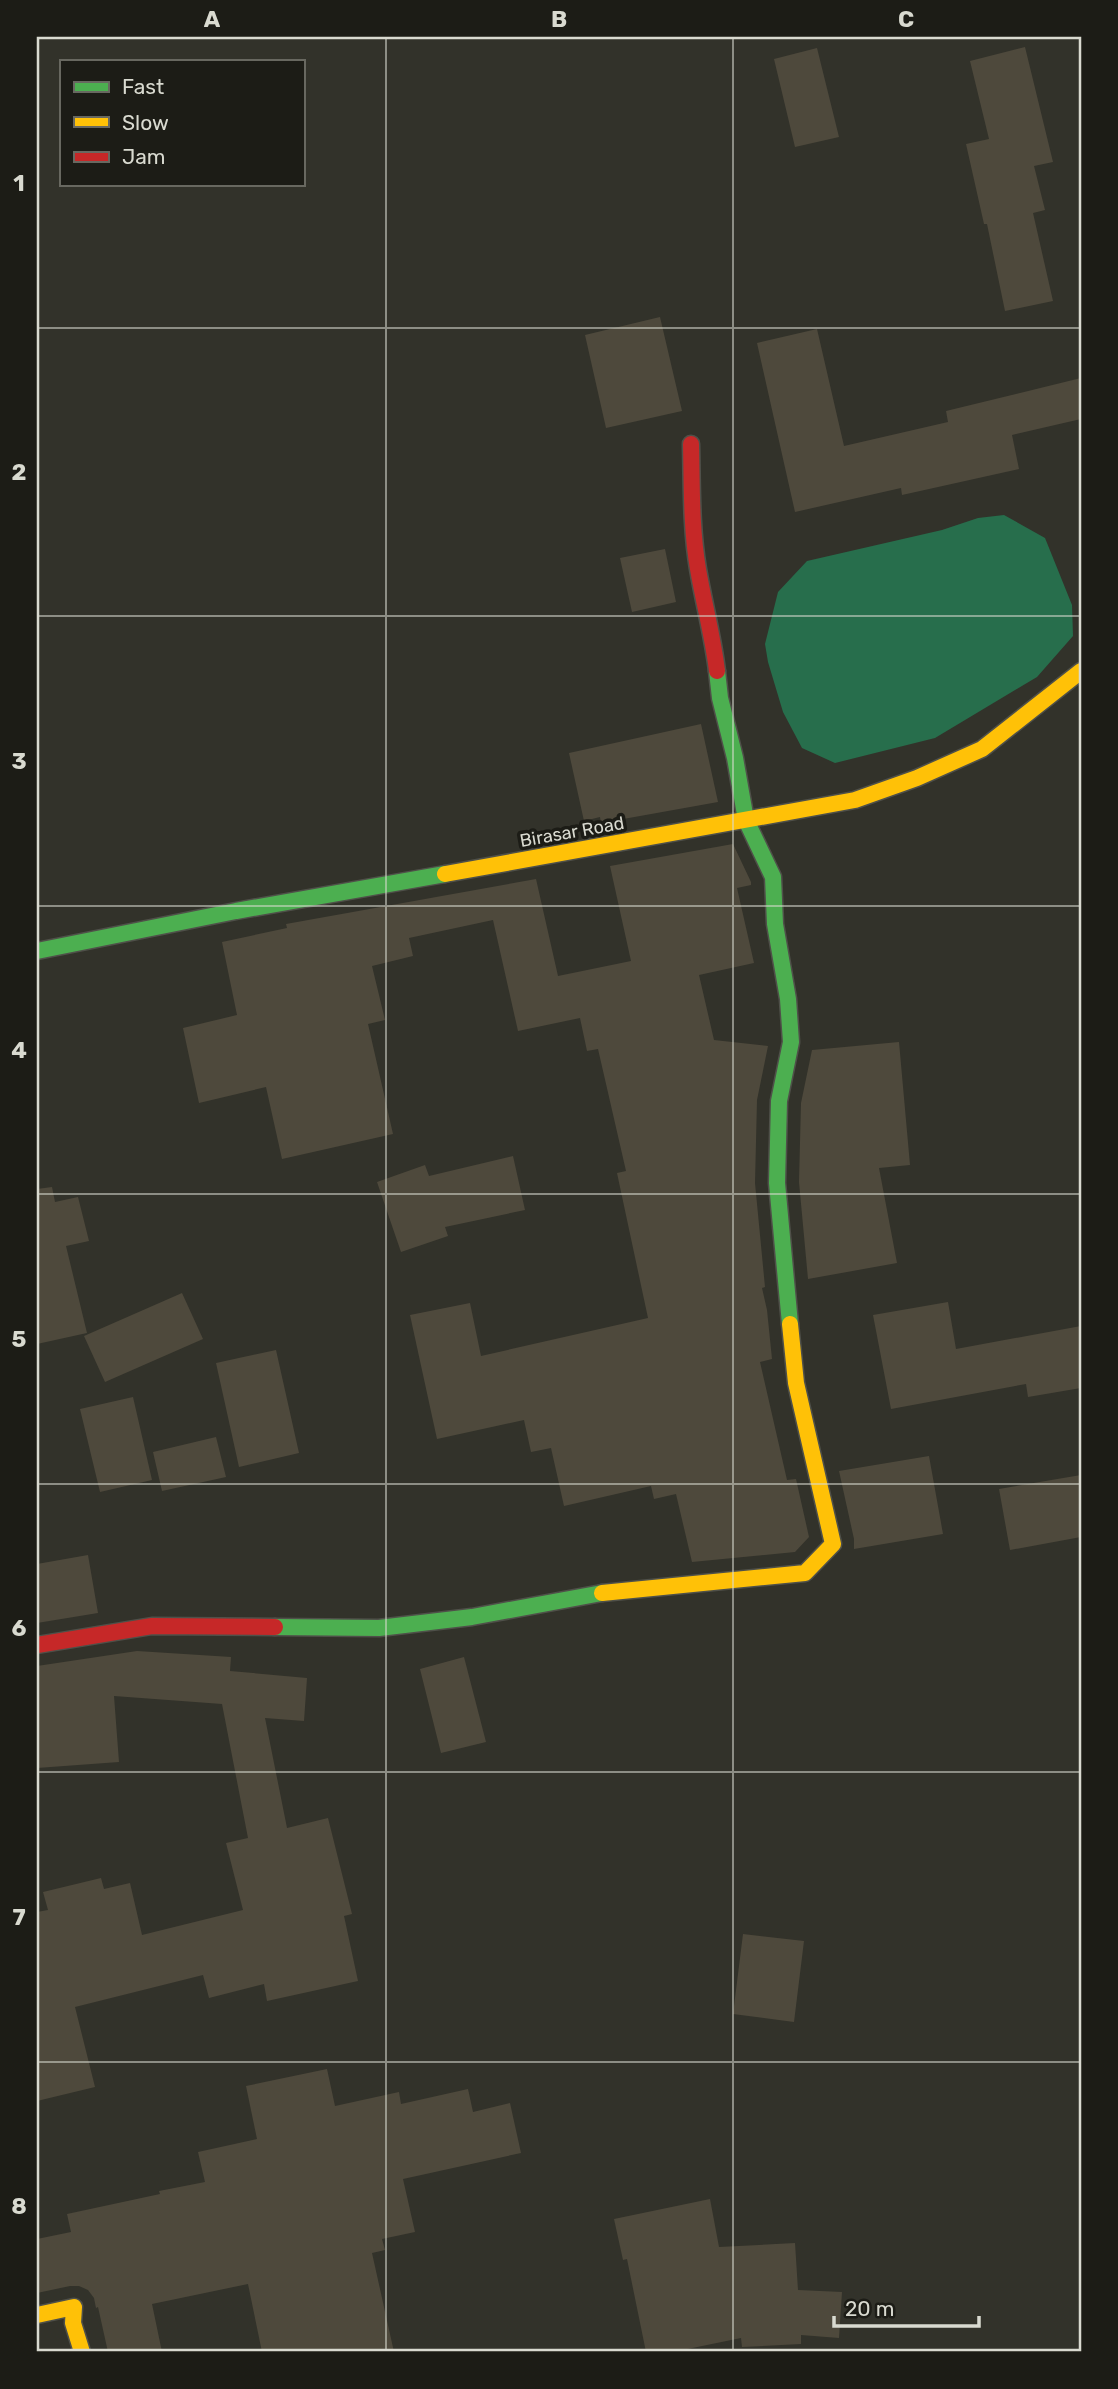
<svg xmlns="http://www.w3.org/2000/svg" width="1118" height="2389" viewBox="0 0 1118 2389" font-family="Rubik,sans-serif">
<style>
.water{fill:#276e4c}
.building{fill:#4e493c}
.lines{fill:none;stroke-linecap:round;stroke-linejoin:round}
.fast-casing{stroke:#4f5049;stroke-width:19}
.slow-casing{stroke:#4f5049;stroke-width:19}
.jam-casing{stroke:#4f5049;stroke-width:19}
.fast{stroke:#4caf50;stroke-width:16}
.slow{stroke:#ffc107;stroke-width:16}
.jam{stroke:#c62828;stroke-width:16}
.grid{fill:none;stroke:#d9dad0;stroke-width:2;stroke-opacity:0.55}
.labels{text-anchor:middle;stroke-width:7;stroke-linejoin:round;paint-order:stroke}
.street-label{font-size:18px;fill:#d9dad0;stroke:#1c1c16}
.neatline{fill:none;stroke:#d9dad0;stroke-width:2.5}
.grid-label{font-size:23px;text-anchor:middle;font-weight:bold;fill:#d9dad0}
</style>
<rect width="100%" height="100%" fill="#32322a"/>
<!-- water -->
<path class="water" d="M 1004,515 L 1045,538 L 1072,605 L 1073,636 L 1037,677 L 935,738 L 835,763 L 802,748 L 783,712 L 768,662 L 765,644 L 778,592 L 807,561 L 942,530 L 978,518 Z"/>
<!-- building -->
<path class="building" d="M 1025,47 L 1053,162 L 1034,166 L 1045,210 L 1033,213 L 1053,301 L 1005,311 L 987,224 L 984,224 L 966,144 L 989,139 L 970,61 Z
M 817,48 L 839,137 L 795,147 L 774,59 Z
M 660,317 L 682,411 L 606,428 L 585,335 Z
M 817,329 L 844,446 L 948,422 L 946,411 L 1081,378 L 1081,419 L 1012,435 L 1019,469 L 902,495 L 901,488 L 795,512 L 757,343 Z
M 665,549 L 676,602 L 632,612 L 620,558 Z
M 701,724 L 718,802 L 601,823 L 600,817 L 584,821 L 569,753 Z
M 733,844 L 751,882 L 751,885 L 737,888 L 754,963 L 699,975 L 714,1040 L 768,1046 L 757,1100 L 755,1183 L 765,1287 L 762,1288 L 767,1310 L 772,1359 L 760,1362 L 787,1480 L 796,1479 L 809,1537 L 795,1552 L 692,1562 L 676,1494 L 654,1499 L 651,1486 L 564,1506 L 551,1448 L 531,1452 L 524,1420 L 437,1439 L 410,1315 L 470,1303 L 481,1356 L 648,1318 L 617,1173 L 626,1171 L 598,1049 L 587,1051 L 580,1018 L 518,1031 L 493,920 L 409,938 L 413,956 L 372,966 L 385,1020 L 368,1024 L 393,1134 L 282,1159 L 266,1087 L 199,1103 L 183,1028 L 237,1015 L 222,942 L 287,928 L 286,924 L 536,879 L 558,976 L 631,961 L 610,866 Z
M 899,1042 L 910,1165 L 879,1168 L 897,1263 L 808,1279 L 799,1182 L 801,1103 L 812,1050 Z
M 513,1156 L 525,1210 L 445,1227 L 448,1236 L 401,1252 L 377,1182 L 425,1165 L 429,1176 Z
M 52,1187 L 55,1202 L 78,1197 L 89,1241 L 66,1246 L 87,1333 L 37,1344 L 37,1189 Z
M 182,1293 L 203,1339 L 105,1382 L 84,1336 Z
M 948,1302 L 956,1349 L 1081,1326 L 1081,1388 L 1028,1397 L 1026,1384 L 891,1409 L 873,1315 Z
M 276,1350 L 299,1453 L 239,1467 L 216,1363 Z
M 133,1397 L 152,1480 L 100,1492 L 80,1409 Z
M 216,1437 L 226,1477 L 162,1491 L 153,1452 Z
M 929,1456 L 943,1534 L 854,1549 L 854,1539 L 839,1471 Z
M 1081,1475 L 1081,1537 L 1010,1550 L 999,1489 Z
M 88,1555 L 98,1613 L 37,1623 L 37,1564 Z
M 137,1651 L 231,1657 L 230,1671 L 307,1678 L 304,1721 L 265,1718 L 287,1828 L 328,1818 L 352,1914 L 344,1916 L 358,1981 L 267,2001 L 264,1984 L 209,1998 L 203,1975 L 75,2007 L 95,2087 L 37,2101 L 37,1912 L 48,1910 L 43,1892 L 101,1878 L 104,1889 L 130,1883 L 142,1935 L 243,1910 L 226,1843 L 248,1838 L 222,1704 L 114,1696 L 119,1762 L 37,1768 L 37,1666 Z
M 464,1657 L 486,1742 L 441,1753 L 420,1669 Z
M 743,1934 L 804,1941 L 794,2022 L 733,2014 Z
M 327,2069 L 335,2106 L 399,2092 L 401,2104 L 468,2089 L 473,2112 L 510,2103 L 521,2153 L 403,2179 L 415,2232 L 382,2239 L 385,2250 L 372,2253 L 394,2352 L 262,2352 L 248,2284 L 152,2304 L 162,2352 L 108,2352 L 98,2307 L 96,2308 L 94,2298 L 88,2290 L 79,2286 L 70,2286 L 37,2293 L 37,2239 L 71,2232 L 67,2214 L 160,2194 L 159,2191 L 205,2182 L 198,2152 L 257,2139 L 246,2086 Z
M 710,2199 L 719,2247 L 795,2243 L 798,2290 L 842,2292 L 839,2338 L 801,2335 L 801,2344 L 742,2347 L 741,2338 L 673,2352 L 646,2352 L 627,2259 L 623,2260 L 614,2219 Z"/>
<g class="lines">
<!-- fast casing -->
<g class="fast-casing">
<path id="fast" d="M 717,671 L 720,698 L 735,758 L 746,820 L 773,877 L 775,924 L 788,999 L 791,1042 L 779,1101 L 777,1183 L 790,1324
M 37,951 L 236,911 L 445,874
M 275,1627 L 379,1628 L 472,1617 L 602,1593"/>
</g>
<!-- slow casing -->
<g class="slow-casing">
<path id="slow" d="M 445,874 L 855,800 L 917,778 L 982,749 L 1081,671
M 602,1593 L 805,1573 L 833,1544 L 796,1383 L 790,1324
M 37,2315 L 74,2307 L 73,2323 L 82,2352"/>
</g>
<!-- jam casing -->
<g class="jam-casing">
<path id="jam" d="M 691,444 C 692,486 691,528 698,569 C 704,604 713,637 717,671
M 37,1645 L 152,1626 L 275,1627"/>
</g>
<!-- fast -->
<use href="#fast" class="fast"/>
<!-- slow -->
<use href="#slow" class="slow"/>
<!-- jam -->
<use href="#jam" class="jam"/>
</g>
<!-- grid -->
<path class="grid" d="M 386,37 L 386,2352M 733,37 L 733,2352M 37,328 L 1081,328M 37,616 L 1081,616M 37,906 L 1081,906M 37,1194 L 1081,1194M 37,1484 L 1081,1484M 37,1772 L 1081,1772M 37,2062 L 1081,2062"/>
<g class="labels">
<!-- street labels -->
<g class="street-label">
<text transform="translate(572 832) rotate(-10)" y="6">Birasar Road</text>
</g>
</g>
<!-- border -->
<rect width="1118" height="2389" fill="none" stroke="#1c1c16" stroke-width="77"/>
<!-- legend -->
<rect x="60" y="60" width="245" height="126" fill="#1c1c16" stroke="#686860" stroke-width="2"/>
<rect x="74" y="82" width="35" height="10" fill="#4caf50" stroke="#686860" stroke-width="2"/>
<text x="122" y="94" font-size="21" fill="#d9dad0">Fast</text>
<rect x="74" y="117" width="35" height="10" fill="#ffc107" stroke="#686860" stroke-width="2"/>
<text x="122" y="130" font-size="21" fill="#d9dad0">Slow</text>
<rect x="74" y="152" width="35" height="10" fill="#c62828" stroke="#686860" stroke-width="2"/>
<text x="122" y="164" font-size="21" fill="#d9dad0">Jam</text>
<!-- scale -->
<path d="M834 2316v10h145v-10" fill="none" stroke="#d9dad0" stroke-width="3.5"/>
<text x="845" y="2316" font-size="21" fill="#d9dad0" stroke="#1c1c16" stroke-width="5" paint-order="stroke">20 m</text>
<rect x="38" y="38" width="1042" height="2312" class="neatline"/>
<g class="grid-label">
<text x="212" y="27">A</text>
<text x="559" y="27">B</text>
<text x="906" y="27">C</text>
<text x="19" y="191">1</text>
<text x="19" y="480">2</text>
<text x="19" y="769">3</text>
<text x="19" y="1058">4</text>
<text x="19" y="1347">5</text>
<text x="19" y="1636">6</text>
<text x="19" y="1925">7</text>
<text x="19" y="2214">8</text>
</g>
</svg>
